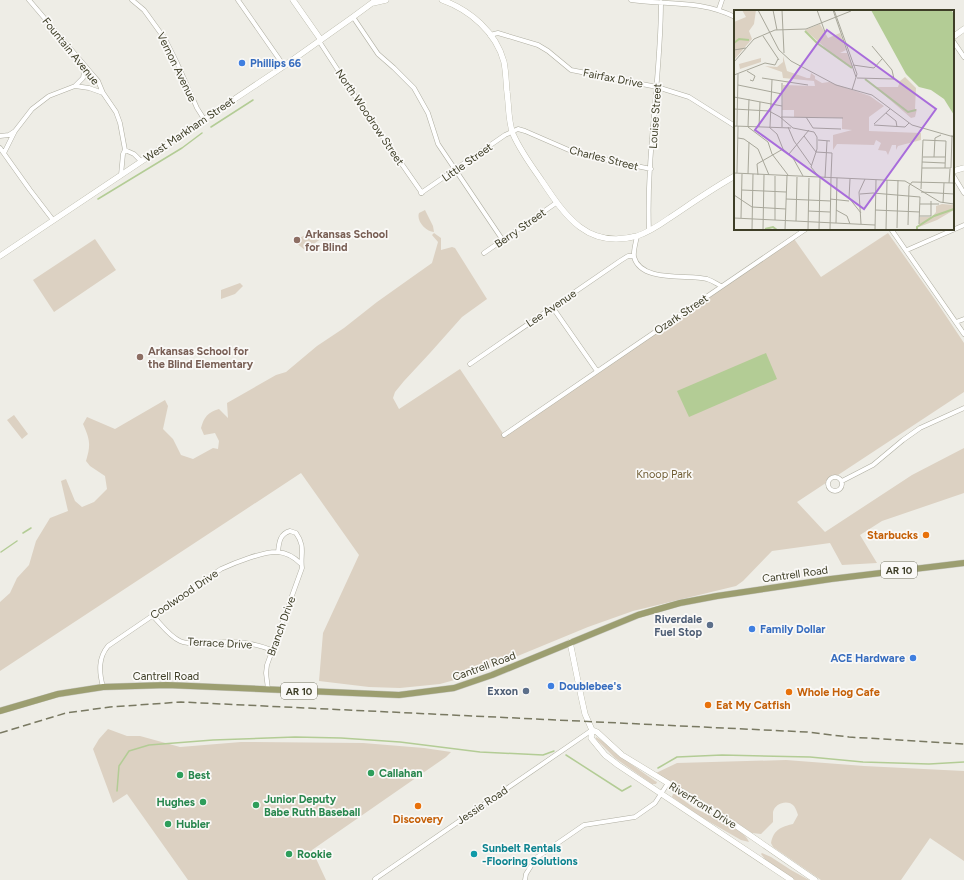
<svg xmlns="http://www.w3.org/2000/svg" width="964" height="880" viewBox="0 0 964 880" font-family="Figtree,sans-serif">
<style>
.green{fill:#dcd1c2}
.water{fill:#b3cc95}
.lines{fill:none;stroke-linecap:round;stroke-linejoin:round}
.stream{stroke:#b3cc95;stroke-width:1.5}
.street-casing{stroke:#afaea1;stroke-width:5}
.secondary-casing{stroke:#adac9a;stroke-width:6}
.primary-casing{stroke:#c9c9c3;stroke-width:7}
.street{stroke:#fff;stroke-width:4}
.secondary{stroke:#fff;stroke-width:5.5}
.primary{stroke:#9c9e70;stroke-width:6}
.rail{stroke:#797962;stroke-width:1.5;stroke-dasharray:8 4;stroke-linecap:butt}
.shop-dot{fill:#3f7fe0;stroke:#faf9f7;stroke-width:1.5}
.education-dot{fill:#8d6e63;stroke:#faf9f7;stroke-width:1.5}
.food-dot{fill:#e8710a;stroke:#faf9f7;stroke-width:1.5}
.service-dot{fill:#5c6f8a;stroke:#faf9f7;stroke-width:1.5}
.leisure-dot{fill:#2e9e5b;stroke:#faf9f7;stroke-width:1.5}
.culture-dot{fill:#0f9aa8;stroke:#faf9f7;stroke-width:1.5}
.labels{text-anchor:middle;stroke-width:3.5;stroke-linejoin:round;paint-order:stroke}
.shield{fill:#faf9f7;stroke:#767665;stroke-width:1}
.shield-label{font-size:10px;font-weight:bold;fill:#3e3e27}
.street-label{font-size:11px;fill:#3e3e27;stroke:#faf9f7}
.shop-label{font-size:11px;font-weight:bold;fill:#366cbe;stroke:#faf9f7;text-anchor:start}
.education-label{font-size:11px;font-weight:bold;fill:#785e54;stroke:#faf9f7;text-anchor:start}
.park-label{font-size:11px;fill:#715e35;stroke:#faf9f7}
.food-label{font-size:11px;font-weight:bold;fill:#c56008;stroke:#faf9f7;text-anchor:start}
.service-label{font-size:11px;font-weight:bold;fill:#4e5e75;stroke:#faf9f7;text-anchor:end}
.leisure-label{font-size:11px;font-weight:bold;fill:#27864d;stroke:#faf9f7;text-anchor:start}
.culture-label{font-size:11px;font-weight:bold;fill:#0d838f;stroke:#faf9f7;text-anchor:start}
.inset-river{fill:none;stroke:#b3cc95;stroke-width:2}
.inset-road{fill:none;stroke:#a8a79a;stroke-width:1}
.view{fill:#a86cdb;fill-opacity:0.15;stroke:#a86cdb;stroke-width:2}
.inset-edge{fill:none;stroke:#3e3e27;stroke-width:2}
</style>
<rect width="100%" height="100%" fill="#eeede6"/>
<!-- green -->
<path class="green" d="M 425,210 L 433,226 L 434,232 C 426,232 416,221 419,213 Z
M 316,230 L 325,236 L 305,250 L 296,243 L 295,240 Z
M 434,233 L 441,238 L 441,250 L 452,247 L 455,248 L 487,299 L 462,317 L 430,353 L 404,381 L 395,392 L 393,398 L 399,409 L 460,369 L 504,435 L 792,236 L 821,277 L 888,233 L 936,301 L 964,343 L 964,392 L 797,502 L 825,532 L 912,475 L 964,448 L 964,493 L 882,521 L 860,535 L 877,563 L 842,565 L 830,543 L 772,551 L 743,581 L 736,586 L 633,611 L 588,627 L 469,676 L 440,684 L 400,688 L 369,687 L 319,681 L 323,633 L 359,555 L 301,473 L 0,671 L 0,602 L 10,593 L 17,578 L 29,565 L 36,541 L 50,518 L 68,511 L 61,481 L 66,479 L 75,501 L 82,507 L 94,502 L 107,489 L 105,476 L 90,466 L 86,461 C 91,444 90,440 83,424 L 87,417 L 115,429 L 165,400 L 168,406 L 163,429 L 173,439 L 181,455 L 193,459 L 213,448 L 218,449 L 219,441 L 215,433 L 204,435 L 201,428 C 204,417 208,412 219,409 L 228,418 L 227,403 L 276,375 L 286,372 L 317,346 L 344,328 L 377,302 L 415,275 L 432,263 L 438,242 L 432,235 Z
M 95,239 L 116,270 L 54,312 L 33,280 Z
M 240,283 L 243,286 L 235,294 L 221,299 L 221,290 Z
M 14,415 L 28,434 L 22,439 L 7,420 Z
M 108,729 L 127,736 L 140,736 L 180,747 L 241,742 L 363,743 L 424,748 L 451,752 L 446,757 L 312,850 L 326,880 L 188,880 L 127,794 L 113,803 L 93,749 L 99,739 Z
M 596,737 L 604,742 L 614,752 L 655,781 L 657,782 L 656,784 L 652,784 L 615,758 L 596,739 Z
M 786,760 L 864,766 L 964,771 L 964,861 L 930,838 L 901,880 L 821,880 L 773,847 L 771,843 C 774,829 781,827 793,824 L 798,815 C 797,812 796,809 794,806 C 788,799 775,803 773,812 C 773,815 773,819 773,822 L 761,834 L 752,833 L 712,806 L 656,773 L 677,763 Z
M 673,794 L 675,794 C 681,798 687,803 693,807 C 707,816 744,827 749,842 L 741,840 L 701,817 L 672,797 Z
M 762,853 L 771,857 L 791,870 L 809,880 L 795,880 L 765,859 L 761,854 Z"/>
<!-- water -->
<path class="water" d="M 766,353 L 777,379 L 689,417 L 677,391 Z"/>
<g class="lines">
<!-- stream -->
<path class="stream" d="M 211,127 L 253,100
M 98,199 L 182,148 L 202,133
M 23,533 L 31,528
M 1,552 L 17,541
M 566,755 L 622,791 L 631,786
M 658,768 L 677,757 L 722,755 L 810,757 L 863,762 L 929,764 L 964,762
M 117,791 L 119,766 L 129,751 L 149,745 L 213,740 L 295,737 L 341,738 L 400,742 L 480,752 L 543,755 L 554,751"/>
<!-- street casing -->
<g class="street-casing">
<path id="street" d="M 29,0 L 92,74 L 98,81 L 103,93 L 116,112 L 120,123 L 125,150 L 123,154 L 121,175
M 132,0 L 144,10 L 165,39 L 177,63 L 197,108 L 204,119
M 238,0 L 284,66
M 631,0 C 667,5 702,0 735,17
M 719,9 L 722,0
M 353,17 L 378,54 L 394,68 L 414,88 L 428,113 L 438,144 L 502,239
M 490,35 L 498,33 L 538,45 L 548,51 L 571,70 L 657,87 L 689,97 L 735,126
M 319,41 L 362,107 L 422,193
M 953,41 L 964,57
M 75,86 L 89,88 L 103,93
M 0,136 L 9,135 L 15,131
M 0,148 L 30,190 L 53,220
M 125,150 L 134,154 L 141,161
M 4,153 L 15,131 L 32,109 L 49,96 L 75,86 L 83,78 L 85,66
M 953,175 L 964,193
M 421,193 L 505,135 L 518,129 L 525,131 L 578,154 L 651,169
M 891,229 L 964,334
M 649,231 C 646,154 661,78 661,2
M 637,236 C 636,242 633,251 634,257 C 641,283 688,274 707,279 C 713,281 717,284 721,286
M 907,250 L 964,225
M 484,253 L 556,203
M 553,308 L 597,371
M 956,322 L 964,319
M 470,364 L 620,261 L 628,256 L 634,256
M 504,435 L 806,229
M828 484a7 7 0 1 1 14 0a7 7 0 1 1-14 0Z
M 842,481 L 873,465 L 903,440 L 920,428 L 964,408
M 153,616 C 161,624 169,636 180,641 C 194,647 217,641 233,642 C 247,642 259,645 272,650
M 103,687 C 99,672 98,658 108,646 L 221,569 C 234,563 264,551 278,552 C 287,553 294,557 300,563
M 268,689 L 266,673 L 267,665 L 302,568 C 300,554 306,547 296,533 L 290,531 C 279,534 279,544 278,552
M 376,880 L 375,879 L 592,730
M 525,880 L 526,874 L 536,858 L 584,825 L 635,817 L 655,803 L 668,783"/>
</g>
<!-- secondary casing -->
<g class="secondary-casing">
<path id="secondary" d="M 293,0 L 321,40
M 442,0 C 470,10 496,32 504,62 C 506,72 506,82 507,92 C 509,105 508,121 513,134 C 520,150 530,164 540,178 C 564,214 586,250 637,236 C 650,232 661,224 671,217 C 692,203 713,188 735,176
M 373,3 L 386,0
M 953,37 L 964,29
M 953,171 L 964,168
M 0,256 L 284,66 L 353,17 L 376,0
M 570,642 L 581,696 L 585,714 L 592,730 L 591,738 L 605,755 L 618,765 L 791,880
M 592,730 L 597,732 L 622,755 L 722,816 L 815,880"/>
</g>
<!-- primary casing -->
<g class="primary-casing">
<path id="primary" d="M 0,711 L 58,694 L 103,687 L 167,685 L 399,695 L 454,688 L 492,675 L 638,615 L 680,603 L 717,596 L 831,579 L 964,563"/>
</g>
<!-- street -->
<use href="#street" class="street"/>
<!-- secondary -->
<use href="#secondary" class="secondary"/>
<!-- primary -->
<use href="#primary" class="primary"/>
<!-- rail -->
<path class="rail" d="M 0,733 L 66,713 L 110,707 L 181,702 L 807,732 L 849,737 L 964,744"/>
</g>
<!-- markers -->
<g class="shop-dot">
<circle cx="242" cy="63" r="4"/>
<circle cx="752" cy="629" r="4"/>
<circle cx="913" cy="658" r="4"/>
<circle cx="551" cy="686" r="4"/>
</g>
<g class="education-dot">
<circle cx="297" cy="240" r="4"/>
<circle cx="140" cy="357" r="4"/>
</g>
<g class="food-dot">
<circle cx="926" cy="535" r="4"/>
<circle cx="789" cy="692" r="4"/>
<circle cx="708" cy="705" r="4"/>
<circle cx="418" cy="806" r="4"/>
</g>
<g class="service-dot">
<circle cx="710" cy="625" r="4"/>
<circle cx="526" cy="691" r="4"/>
</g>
<g class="leisure-dot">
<circle cx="371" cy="773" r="4"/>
<circle cx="180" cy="775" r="4"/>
<circle cx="203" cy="802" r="4"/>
<circle cx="256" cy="805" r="4"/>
<circle cx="168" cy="824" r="4"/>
<circle cx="289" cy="854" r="4"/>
</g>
<circle class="culture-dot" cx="474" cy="854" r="4"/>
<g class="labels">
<!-- shield labels -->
<g class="shield">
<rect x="881" y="562" width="36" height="16" rx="3"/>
<rect x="281" y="683" width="36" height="16" rx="3"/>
</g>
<g class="shield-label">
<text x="899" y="574">AR 10</text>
<text x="299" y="695">AR 10</text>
</g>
<!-- street labels -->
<g class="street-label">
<text transform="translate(71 51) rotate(51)" y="4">Fountain Avenue</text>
<text transform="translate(177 67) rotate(64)" y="4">Vernon Avenue</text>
<text transform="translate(613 78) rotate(11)" y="4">Fairfax Drive</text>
<text transform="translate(655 116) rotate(-86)" y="4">Louise Street</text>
<text transform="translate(370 117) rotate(56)" y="4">North Woodrow Street</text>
<text transform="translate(189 129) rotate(-34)" y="4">West Markham Street</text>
<text transform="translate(604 158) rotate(14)" y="4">Charles Street</text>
<text transform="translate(467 162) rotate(-35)" y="4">Little Street</text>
<text transform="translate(520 228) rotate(-35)" y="4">Berry Street</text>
<text transform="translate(551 308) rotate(-34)" y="4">Lee Avenue</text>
<text transform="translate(681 314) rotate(-34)" y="4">Ozark Street</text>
<text transform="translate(795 574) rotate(-8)" y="4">Cantrell Road</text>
<text transform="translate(184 594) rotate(-34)" y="4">Coolwood Drive</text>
<text transform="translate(281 626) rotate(-70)" y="4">Branch Drive</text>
<text transform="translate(220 643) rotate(3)" y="4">Terrace Drive</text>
<text transform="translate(484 666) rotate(-20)" y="4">Cantrell Road</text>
<text x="166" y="680">Cantrell Road</text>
<text transform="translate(482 805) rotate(-34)" y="4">Jessie Road</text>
<text transform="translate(703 805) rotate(32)" y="4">Riverfront Drive</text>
</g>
<!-- shop labels -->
<g class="shop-label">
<text x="250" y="67">Phillips 66</text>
<text x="760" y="633">Family Dollar</text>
<text x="905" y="662" text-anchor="end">ACE Hardware</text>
<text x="559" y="690">Doublebee's</text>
</g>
<!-- education labels -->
<g class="education-label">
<text x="305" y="238">Arkansas School<tspan x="305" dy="13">for Blind</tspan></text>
<text x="148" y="355">Arkansas School for<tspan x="148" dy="13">the Blind Elementary</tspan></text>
</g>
<!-- park labels -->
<g class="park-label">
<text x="664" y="478">Knoop Park</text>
</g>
<!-- food labels -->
<g class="food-label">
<text x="918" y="539" text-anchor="end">Starbucks</text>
<text x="797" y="696">Whole Hog Cafe</text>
<text x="716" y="709">Eat My Catfish</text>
<text x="418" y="823" text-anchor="middle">Discovery</text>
</g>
<!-- service labels -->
<g class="service-label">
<text x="702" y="623">Riverdale<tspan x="702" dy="13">Fuel Stop</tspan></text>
<text x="518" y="695">Exxon</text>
</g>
<!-- leisure labels -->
<g class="leisure-label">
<text x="379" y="777">Callahan</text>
<text x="188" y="779">Best</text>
<text x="264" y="803">Junior Deputy<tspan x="264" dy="13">Babe Ruth Baseball</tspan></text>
<text x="195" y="806" text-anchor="end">Hughes</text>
<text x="176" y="828">Hubler</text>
<text x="297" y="858">Rookie</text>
</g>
<!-- culture labels -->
<g class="culture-label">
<text x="482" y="852">Sunbelt Rentals<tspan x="482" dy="13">-Flooring Solutions</tspan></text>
</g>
</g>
<!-- overview -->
<g transform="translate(734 10)">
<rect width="220" height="220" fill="#eeede6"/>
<path d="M 8,0 L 22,0 L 20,14 L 15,21 L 18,29 L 0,50 L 0,12 L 12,7 ZM 86,14 L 94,28 L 106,23 L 112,40 L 106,43 L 113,43 L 119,58 L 103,48 L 71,20 ZM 49,46 L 53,61 L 73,68 L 76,68 L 77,63 L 81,66 L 81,69 L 88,73 L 95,72 L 136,86 L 150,96 L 135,107 L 135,121 L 187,123 L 187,130 L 164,136 L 162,140 L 162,135 L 158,135 L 154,145 L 152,141 L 144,140 L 147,133 L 142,130 L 140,135 L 103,134 L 99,140 L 99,125 L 118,120 L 108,119 L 108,108 L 60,107 L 60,100 L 48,100 L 49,75 L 81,76 L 80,71 L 49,68 L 48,62 L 31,56 L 43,57 L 49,52 ZM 27,48 L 27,52 L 6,59 L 5,54 ZM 171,67 L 182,78 L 181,99 L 183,99 L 181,107 L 177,108 L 141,77 L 164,77 L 166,71 ZM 208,194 L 220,195 L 220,200 L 203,210 L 185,217 L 186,207 L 198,207 L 202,202 L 202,196 Z" fill="#dcd1c2"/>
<path d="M 137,0 L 217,0 L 220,4 L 220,105 L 210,89 L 197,80 L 185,77 L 172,64 Z" fill="#b3cc95"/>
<path class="inset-river" d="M 71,21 L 83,33 L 118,58M 0,33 L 5,29 L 15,30M 131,69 L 174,102 L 182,100M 31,219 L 39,217 L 43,220M 183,220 L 183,217 L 200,206 L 220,199"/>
<path class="inset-road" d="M 24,0 L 45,40 L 57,51 L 102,75 L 138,85 L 178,115 L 220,127M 39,0 L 43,20M 48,0 L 50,43M 83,0 L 91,22M 99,0 L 122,67M 100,0 L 123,64 L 118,80M 29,26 L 45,50M 0,40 L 12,38M 0,52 L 20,29 L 41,20 L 72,19 L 117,1M 119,55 L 140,58 L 148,49M 13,61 L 21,66 L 19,71 L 16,70M 0,65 L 31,53 L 41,55 L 44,49M 28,68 L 74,75M 123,68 L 160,69 L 158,60 L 138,36M 4,75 L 48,84M 0,87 L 48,96M 15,89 L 14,117 L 34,132 L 38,144 L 54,165M 0,99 L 35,101 L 46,107 L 59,118 L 80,122 L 83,127 L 83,139 L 77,157 L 85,167M 152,103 L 162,111 L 163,117M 47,107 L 109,108M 72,107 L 79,118M 140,114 L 156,99M 140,115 L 171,117 L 175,113M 0,116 L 57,118M 3,116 L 4,64M 25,117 L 26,92M 35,117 L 43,124 L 49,139 L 59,148 L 69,166M 36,117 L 38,70M 48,117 L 48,73M 54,117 L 60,131 L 77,155M 79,118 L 107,119M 70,126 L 82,142 L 98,143M 4,128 L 10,129 L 24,139 L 35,165M 84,130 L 96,131M 55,144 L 75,120M 189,147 L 211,147M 200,147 L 201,128 L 207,125M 188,152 L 211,153M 188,158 L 217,158 L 218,125M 0,163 L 171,171 L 206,192 L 220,194M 3,163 L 4,116M 14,164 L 15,132M 24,165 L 23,154 L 49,139M 97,167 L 98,143M 91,168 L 93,131M 116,169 L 115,188 L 127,203M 215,173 L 216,159M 187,179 L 189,130 L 212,131 L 211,158M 8,180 L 52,182M 187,182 L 220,184M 139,183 L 186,187 L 185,214M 126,184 L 139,183M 0,185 L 18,197 L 52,199M 52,189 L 97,191M 96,189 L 115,191M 209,193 L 210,173M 186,194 L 205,194M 102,200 L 113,206 L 116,214M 141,200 L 186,202M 74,201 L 96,202M 185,206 L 197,206 L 197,191M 0,208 L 141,215M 7,208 L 8,164M 41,210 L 41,166M 62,211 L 63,167M 102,213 L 103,168M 127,214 L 125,182 L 131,169M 174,215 L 175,176 L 178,172 L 220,173M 163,218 L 164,170M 18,220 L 19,164M 29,220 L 30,165M 51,220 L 53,166M 74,220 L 75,168M 85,220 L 86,168M 96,220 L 97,168M 141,220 L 142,170M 152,220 L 153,170"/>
<path class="view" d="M 93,20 L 202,99 L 130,199 L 21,120 Z"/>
<rect width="220" height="220" class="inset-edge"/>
</g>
</svg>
